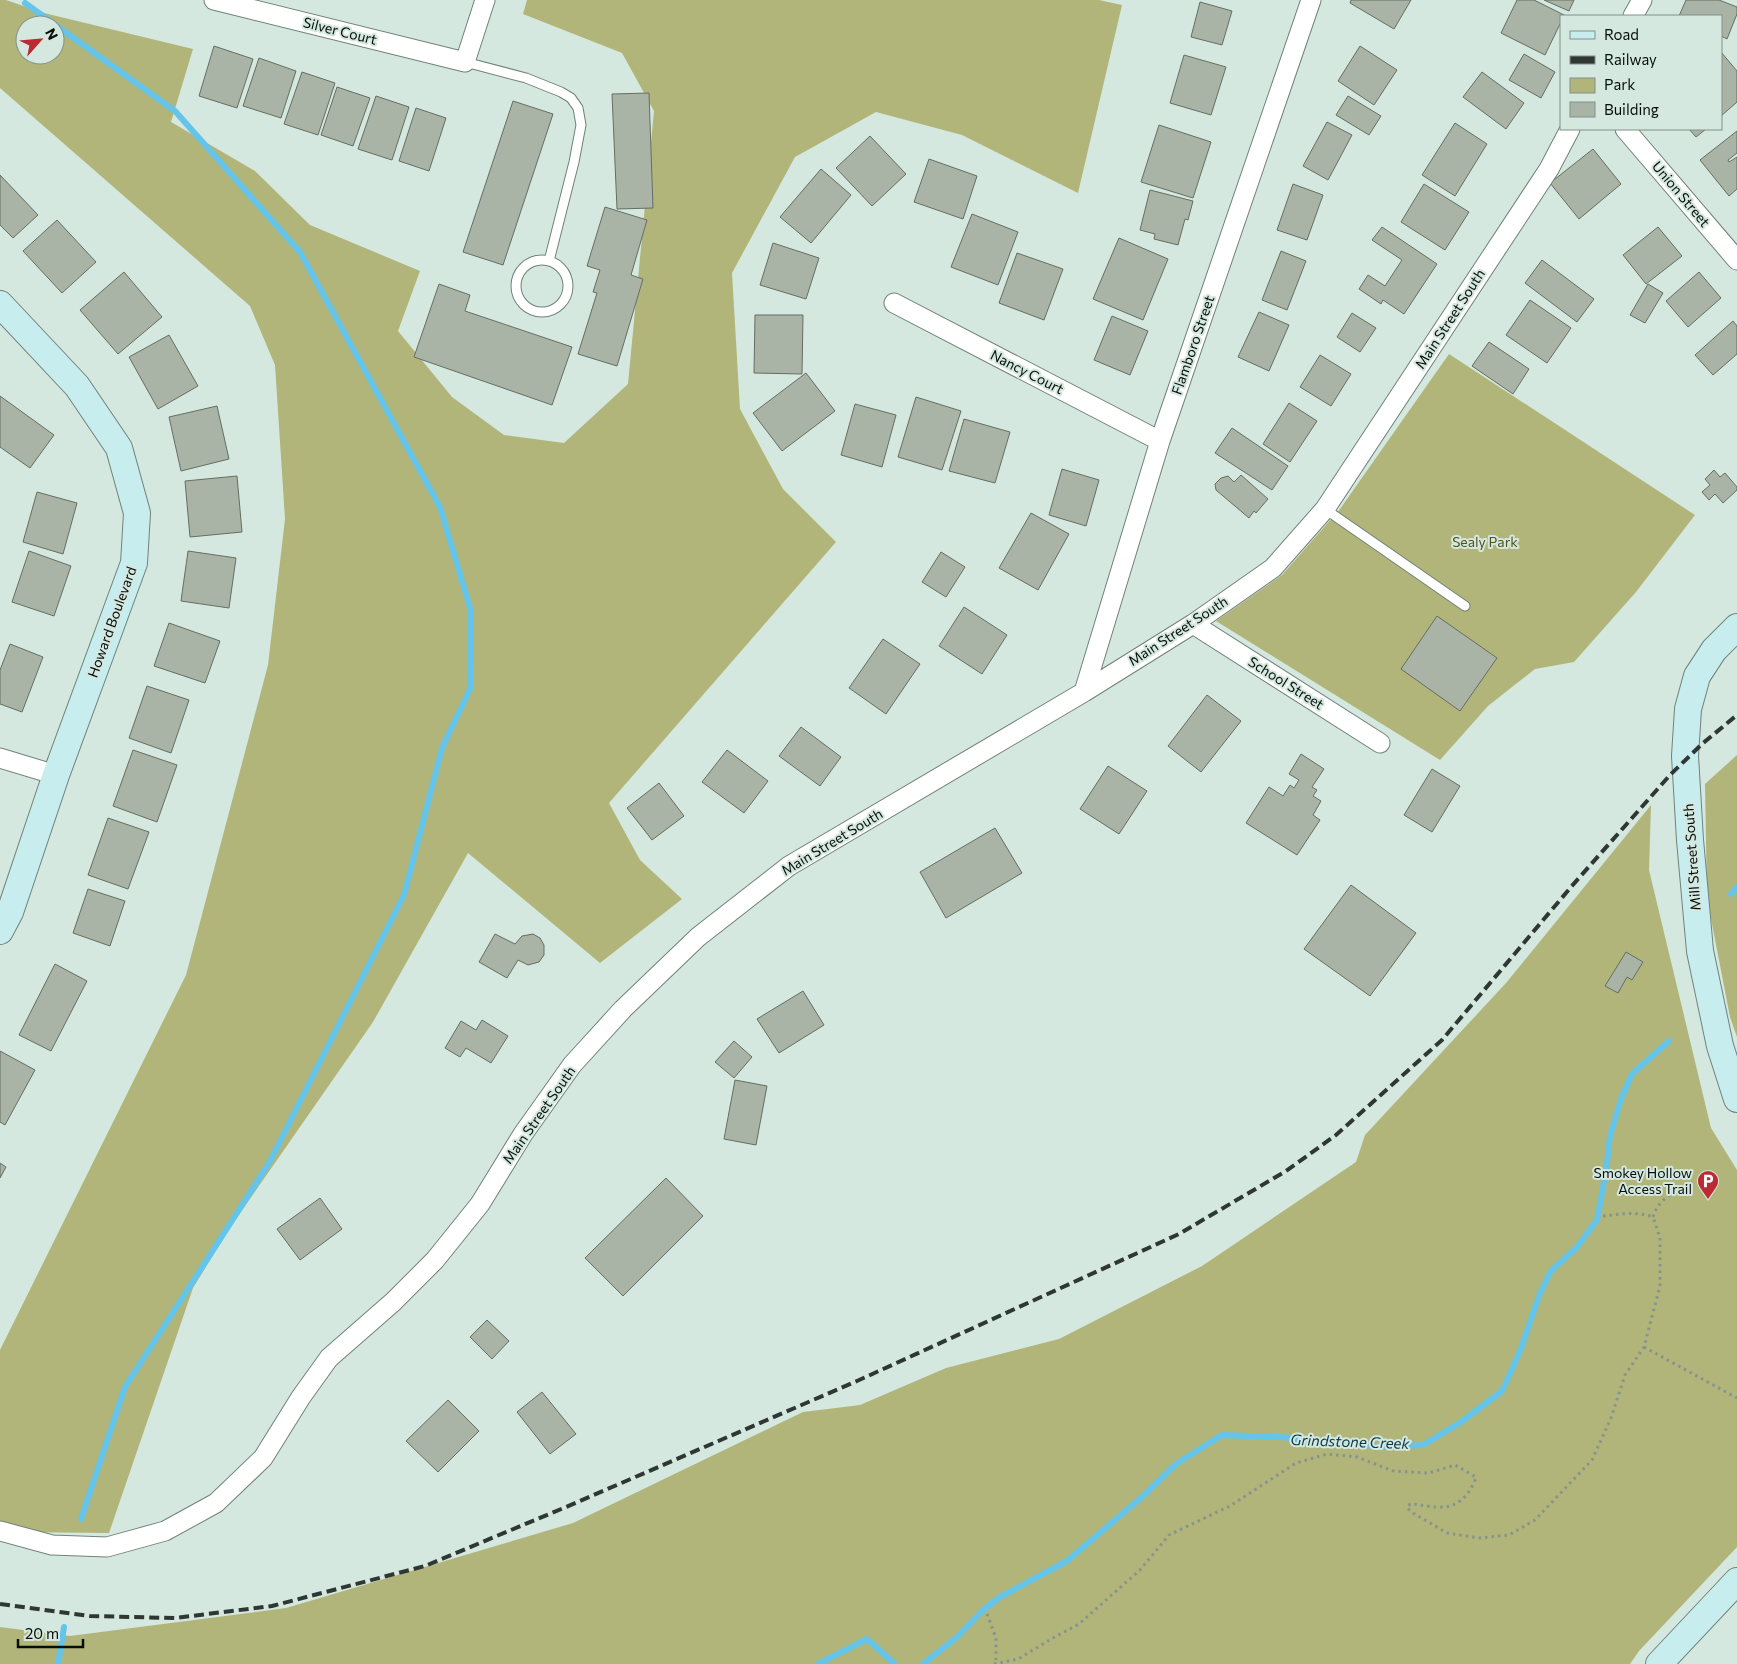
<svg xmlns="http://www.w3.org/2000/svg" width="1737" height="1664" viewBox="0 0 1737 1664" font-family="Commissioner,sans-serif">
<style>
.green{fill:#b2b579;fill-rule:evenodd}
.lines{fill:none;stroke-linecap:round;stroke-linejoin:round}
.stream{stroke:#64c4e9;stroke-width:6}
.building{fill:#a9b4a6;stroke:#646e61}
.lane-casing{stroke:#70827a;stroke-width:11}
.street-casing{stroke:#70827a;stroke-width:21}
.secondary-casing{stroke:#70827a;stroke-width:28}
.path{stroke:#86948e;stroke-width:3;stroke-dasharray:2.5 4;stroke-linecap:butt}
.lane{stroke:#fff;stroke-width:9}
.street{stroke:#fff;stroke-width:19}
.secondary{stroke:#c8edee;stroke-width:26}
.rail{stroke:#2f3734;stroke-width:4;stroke-dasharray:10 5;stroke-linecap:butt}
.labels{text-anchor:middle;stroke-width:4;stroke-linejoin:round;paint-order:stroke}
.street-label{font-size:14px;fill:#070d0b;stroke:#d4e8df}
.park-label{font-size:14px;fill:#525316;stroke:#d4e8df}
.poi-label{font-size:14px;fill:#070d0b;stroke:#d4e8df;text-anchor:end}
.water-label{font-size:15px;font-style:italic;fill:#0a3747;stroke:#d4e8df}
</style>
<rect width="100%" height="100%" fill="#d4e8df"/>
<!-- green -->
<path class="green" d="M 0,0 L 6,0 L 44,13 L 193,49 L 171,122 L 255,171 L 310,225 L 420,271 L 398,331 L 452,397 L 504,435 L 564,443 L 628,384 L 654,111 L 622,53 L 523,14 L 527,0 L 1099,0 L 1122,5 L 1078,193 L 962,135 L 876,112 L 795,157 L 732,273 L 740,409 L 783,489 L 836,542 L 609,803 L 640,860 L 682,899 L 600,963 L 468,853 L 373,1022 L 229,1229 L 193,1288 L 109,1533 L 10,1532 L 0,1528 L 0,1350 L 186,975 L 268,665 L 285,519 L 275,365 L 250,306 L 0,88 ZM 25,25 L 55,25 L 55,55 L 25,55 Z
M 1449,354 L 1695,515 L 1636,592 L 1574,662 L 1535,669 L 1488,706 L 1440,760 L 1216,621 L 1282,575 L 1340,509 Z
M 1737,755 L 1737,1037 L 1730,1017 L 1707,898 L 1705,784 Z
M 1651,805 L 1649,870 L 1711,1128 L 1737,1170 L 1737,1547 L 1639,1651 L 1630,1664 L 0,1664 L 0,1627 L 70,1636 L 286,1608 L 573,1523 L 803,1412 L 860,1405 L 946,1368 L 1059,1339 L 1202,1266 L 1356,1162 L 1365,1135 L 1506,983 Z"/>
<g class="lines">
<!-- stream -->
<path class="stream" d="M 25,3 L 175,111 L 300,252 L 440,507 L 471,611 L 470,689 L 442,748 L 404,895 L 269,1163 L 125,1387 L 81,1519
M 1731,894 L 1737,887
M 58,1664 L 64,1627
M 818,1664 L 867,1639 L 895,1664
M 923,1664 L 957,1637 L 983,1610 L 1000,1597 L 1067,1561 L 1143,1496 L 1176,1464 L 1222,1435 L 1280,1437 L 1383,1447 L 1423,1445 L 1461,1422 L 1502,1391 L 1520,1351 L 1540,1293 L 1551,1271 L 1577,1247 L 1597,1220 L 1606,1171 L 1610,1136 L 1621,1099 L 1632,1074 L 1669,1041"/>
</g>
<!-- building -->
<path class="building" d="M 1351,0 L 1411,0 L 1394,29 L 1350,3 Z
M 1517,0 L 1534,0 L 1564,15 L 1561,16 L 1561,22 L 1545,55 L 1501,33 Z
M 1544,0 L 1574,0 L 1569,11 Z
M 1686,0 L 1719,0 L 1737,7 L 1737,14 L 1727,39 L 1721,36 L 1721,16 L 1679,16 Z
M 1200,2 L 1232,11 L 1222,45 L 1191,37 Z
M 214,46 L 253,59 L 237,108 L 199,96 Z
M 1360,46 L 1397,70 L 1374,105 L 1338,81 Z
M 1721,52 L 1737,71 L 1737,102 L 1721,116 Z
M 1524,54 L 1555,72 L 1541,98 L 1509,80 Z
M 1184,55 L 1226,67 L 1211,115 L 1170,103 Z
M 259,58 L 296,71 L 281,118 L 243,106 Z
M 302,72 L 335,83 L 318,135 L 284,124 Z
M 1482,72 L 1524,103 L 1506,129 L 1463,97 Z
M 337,87 L 370,98 L 353,146 L 321,135 Z
M 649,93 L 653,208 L 617,209 L 612,94 Z
M 376,96 L 409,107 L 392,160 L 358,149 Z
M 1348,96 L 1381,116 L 1369,135 L 1336,115 Z
M 513,101 L 553,114 L 503,265 L 463,252 Z
M 416,108 L 446,118 L 429,171 L 399,161 Z
M 1327,122 L 1352,135 L 1328,180 L 1303,166 Z
M 1455,123 L 1487,144 L 1455,196 L 1422,175 Z
M 1159,125 L 1211,142 L 1193,198 L 1141,182 Z
M 1689,129 L 1706,129 L 1696,137 Z
M 1737,131 L 1737,153 L 1728,160 L 1729,162 L 1737,157 L 1737,189 L 1729,196 L 1700,160 Z
M 870,136 L 906,174 L 872,206 L 836,168 Z
M 1593,149 L 1621,184 L 1579,219 L 1550,183 Z
M 929,159 L 977,176 L 963,219 L 914,202 Z
M 821,169 L 851,195 L 811,243 L 780,217 Z
M 0,175 L 38,215 L 13,238 L 0,225 Z
M 1293,184 L 1323,195 L 1307,240 L 1277,230 Z
M 1424,184 L 1469,212 L 1445,250 L 1401,222 Z
M 1150,190 L 1193,201 L 1188,220 L 1185,219 L 1178,245 L 1154,239 L 1155,234 L 1140,230 Z
M 605,207 L 647,220 L 631,275 L 643,279 L 617,366 L 578,354 L 597,293 L 593,292 L 600,270 L 587,266 Z
M 972,214 L 1018,232 L 998,285 L 951,267 Z
M 57,220 L 96,262 L 62,293 L 23,251 Z
M 1382,227 L 1437,264 L 1404,314 L 1383,300 L 1381,304 L 1359,289 L 1368,275 L 1385,286 L 1402,260 L 1372,240 Z
M 1658,227 L 1682,256 L 1646,284 L 1623,255 Z
M 1119,238 L 1168,259 L 1143,320 L 1093,299 Z
M 773,243 L 819,258 L 806,299 L 760,285 Z
M 1281,251 L 1306,261 L 1287,310 L 1262,300 Z
M 1017,253 L 1063,269 L 1044,320 L 999,303 Z
M 1542,260 L 1594,299 L 1577,322 L 1525,283 Z
M 124,272 L 162,317 L 118,354 L 80,310 Z
M 1699,272 L 1721,298 L 1688,327 L 1666,301 Z
M 439,284 L 470,295 L 465,311 L 572,347 L 552,405 L 414,357 Z
M 1648,284 L 1663,293 L 1645,323 L 1630,315 Z
M 1530,300 L 1571,328 L 1547,363 L 1506,335 Z
M 1259,312 L 1289,325 L 1269,371 L 1238,357 Z
M 1352,313 L 1376,328 L 1360,352 L 1337,337 Z
M 755,315 L 803,315 L 802,374 L 754,373 Z
M 1112,316 L 1148,331 L 1130,375 L 1094,360 Z
M 1733,321 L 1737,326 L 1737,354 L 1713,375 L 1695,355 Z
M 169,335 L 198,386 L 158,409 L 129,357 Z
M 1489,342 L 1529,369 L 1513,394 L 1472,366 Z
M 1320,355 L 1351,374 L 1331,406 L 1300,387 Z
M 806,373 L 835,411 L 782,451 L 753,413 Z
M 0,396 L 54,435 L 30,468 L 0,447 Z
M 916,397 L 961,411 L 942,470 L 898,457 Z
M 1289,403 L 1317,421 L 1290,462 L 1263,444 Z
M 855,404 L 896,415 L 882,467 L 841,455 Z
M 217,406 L 229,459 L 181,471 L 169,417 Z
M 964,419 L 1010,432 L 995,483 L 949,471 Z
M 1232,428 L 1288,466 L 1272,490 L 1215,453 Z
M 1062,469 L 1099,480 L 1086,526 L 1049,515 Z
M 1714,470 L 1720,477 L 1725,473 L 1737,487 L 1737,490 L 1723,503 L 1715,494 L 1709,500 L 1702,492 L 1710,485 L 1705,479 Z
M 1241,475 L 1268,499 L 1256,513 L 1254,511 L 1249,518 L 1216,490 L 1215,484 L 1221,478 L 1228,476 L 1234,482 Z
M 237,476 L 242,532 L 190,537 L 185,481 Z
M 37,492 L 77,503 L 63,554 L 23,542 Z
M 1031,513 L 1069,534 L 1038,590 L 999,568 Z
M 29,551 L 71,566 L 54,616 L 12,602 Z
M 188,551 L 236,558 L 229,608 L 181,601 Z
M 941,552 L 965,567 L 946,597 L 922,582 Z
M 964,607 L 1007,635 L 982,674 L 939,646 Z
M 1437,616 L 1497,658 L 1460,711 L 1401,669 Z
M 169,623 L 220,641 L 205,683 L 154,666 Z
M 883,639 L 920,664 L 886,714 L 849,688 Z
M 10,644 L 43,657 L 22,712 L 0,704 L 0,670 Z
M 147,686 L 189,700 L 171,753 L 129,738 Z
M 1207,695 L 1241,721 L 1201,772 L 1168,746 Z
M 801,727 L 841,757 L 820,786 L 779,756 Z
M 133,750 L 177,765 L 157,822 L 113,806 Z
M 727,750 L 768,781 L 744,813 L 702,782 Z
M 1301,754 L 1324,769 L 1312,787 L 1317,790 L 1313,796 L 1321,801 L 1313,815 L 1320,820 L 1297,855 L 1246,823 L 1269,787 L 1283,796 L 1290,785 L 1294,788 L 1299,780 L 1289,774 Z
M 1108,766 L 1147,791 L 1119,834 L 1080,809 Z
M 1432,769 L 1460,786 L 1432,832 L 1404,815 Z
M 659,783 L 684,816 L 652,840 L 627,808 Z
M 108,818 L 149,832 L 128,889 L 88,875 Z
M 995,828 L 1022,873 L 946,918 L 920,872 Z
M 1351,885 L 1416,933 L 1370,996 L 1304,949 Z
M 88,889 L 125,901 L 110,946 L 73,933 Z
M 495,934 L 515,944 L 522,936 L 533,934 L 540,938 L 544,945 L 544,955 L 539,962 L 528,965 L 518,960 L 507,978 L 479,962 Z
M 1626,952 L 1643,962 L 1632,980 L 1627,977 L 1618,993 L 1605,986 Z
M 55,964 L 87,981 L 51,1051 L 19,1035 Z
M 803,991 L 824,1025 L 779,1053 L 757,1019 Z
M 482,1020 L 508,1036 L 491,1063 L 466,1048 L 460,1057 L 445,1048 L 461,1021 L 476,1030 Z
M 734,1041 L 752,1057 L 734,1078 L 715,1062 Z
M 0,1051 L 35,1070 L 5,1125 L 0,1122 Z
M 735,1080 L 767,1086 L 756,1145 L 724,1139 Z
M 0,1163 L 6,1167 L 0,1178 Z
M 666,1178 L 703,1216 L 623,1296 L 585,1258 Z
M 320,1198 L 342,1229 L 300,1260 L 277,1229 Z
M 487,1320 L 509,1341 L 492,1359 L 470,1337 Z
M 542,1392 L 576,1434 L 550,1454 L 517,1412 Z
M 448,1400 L 479,1431 L 438,1472 L 406,1441 Z"/>
<g class="lines">
<!-- lane casing -->
<g class="lane-casing">
<path id="lane" d="M 465,62 L 526,78 L 561,92 L 571,98 L 578,108 L 581,125 L 574,162 L 549,261
M516 286a26 26 0 1 1 52 0a26 26 0 1 1-52 0Z
M 1325,509 L 1465,606"/>
</g>
<!-- street casing -->
<g class="street-casing">
<path id="street" d="M 214,0 L 465,62 L 485,0
M 1633,16 L 1642,0
M 1625,129 L 1737,260
M 894,303 L 1160,441
M 1193,624 L 1380,743
M 1084,692 L 1160,441 L 1311,0
M 0,758 L 56,775
M 0,1531 L 52,1545 L 107,1547 L 165,1531 L 216,1503 L 263,1458 L 301,1397 L 329,1358 L 393,1302 L 435,1260 L 480,1204 L 523,1134 L 572,1065 L 623,1009 L 698,937 L 789,866 L 1084,692 L 1193,624 L 1273,568 L 1325,509 L 1549,169 L 1570,129"/>
</g>
<!-- secondary casing -->
<g class="secondary-casing">
<path id="secondary" d="M 0,304 L 77,386 L 119,448 L 137,513 L 134,563 L 56,775 L 10,912 L 0,931
M 1737,627 L 1714,650 L 1697,676 L 1688,709 L 1685,756 L 1690,840 L 1700,951 L 1720,1046 L 1737,1099
M 1659,1664 L 1737,1581"/>
</g>
<!-- path -->
<path class="path" d="M 1603,1216 C 1620,1214 1636,1211 1653,1217
M 1653,1217 C 1659,1197 1676,1192 1693,1182
M 1644,1347 L 1737,1398
M 987,1614 L 996,1638 L 996,1663
M 994,1664 L 1018,1659 L 1053,1638 L 1079,1624 L 1140,1570 L 1169,1535 L 1230,1506 L 1296,1463 L 1327,1454 L 1357,1457 L 1393,1471 L 1429,1473 L 1455,1465 L 1476,1477 C 1471,1492 1460,1507 1442,1507 C 1431,1508 1421,1504 1410,1504 L 1407,1508 L 1413,1513 L 1447,1533 L 1479,1538 L 1509,1535 L 1535,1520 L 1592,1460 L 1611,1418 L 1625,1375 L 1644,1347 L 1660,1286 L 1660,1238 L 1653,1217"/>
<!-- lane -->
<use href="#lane" class="lane"/>
<!-- street -->
<use href="#street" class="street"/>
<!-- secondary -->
<use href="#secondary" class="secondary"/>
<!-- rail -->
<path class="rail" d="M 0,1604 L 90,1616 L 175,1618 L 272,1606 L 425,1566 L 566,1507 L 857,1381 L 1179,1234 L 1286,1171 L 1336,1135 L 1442,1040 L 1571,887 L 1670,775 L 1702,744 L 1737,715"/>
</g>
<!-- icons -->
<defs>
<g id="parking-pin" transform="scale(1.125)"><path d="M0 17L-7.5 6A9.5 9.5 0 1 1 7.5 6Z" fill="#bb2b31" stroke="#d4e8df"/><path d="M-3.5-5.5H1a3.5 3.5 0 0 1 0 7H-1V5.5H-3.5ZM-1-3.4V-.6H.8a1.4 1.4 0 0 0 0-2.8Z" fill="#fff"/></g>
</defs>
<g fill-rule="evenodd">
<use href="#parking-pin" x="1708" y="1181"/>
</g>
<g class="labels">
<!-- street labels -->
<g class="street-label">
<text transform="translate(340 31) rotate(14)" y="5">Silver Court</text>
<text transform="translate(1681 194) rotate(50)" y="5">Union Street</text>
<text transform="translate(1450 319) rotate(-57)" y="5">Main Street South</text>
<text transform="translate(1193 345) rotate(-71)" y="5">Flamboro Street</text>
<text transform="translate(1027 372) rotate(27)" y="5">Nancy Court</text>
<text transform="translate(112 622) rotate(-70)" y="5">Howard Boulevard</text>
<text transform="translate(1178 631) rotate(-33)" y="5">Main Street South</text>
<text transform="translate(1286 683) rotate(32)" y="5">School Street</text>
<text transform="translate(832 842) rotate(-31)" y="5">Main Street South</text>
<text transform="translate(1692 857) rotate(-94)" y="5">Mill Street South</text>
<text transform="translate(539 1115) rotate(-55)" y="5">Main Street South</text>
</g>
<!-- park labels -->
<g class="park-label">
<text x="1485" y="547">Sealy Park</text>
</g>
<!-- poi labels -->
<g class="poi-label">
<text x="1692" y="1178">Smokey Hollow<tspan x="1692" dy="16">Access Trail</tspan></text>
</g>
<!-- water labels -->
<g class="water-label">
<text transform="translate(1350 1442) rotate(2)" y="5">Grindstone Creek</text>
</g>
</g>
<!-- legend -->
<rect x="1560" y="15" width="162" height="115" fill="#d4e8df" stroke="#82908a"/>
<rect x="1570" y="31" width="25" height="8" fill="#c8edee" stroke="#82908a"/>
<text x="1604" y="40" font-size="15" fill="#070d0b">Road</text>
<rect x="1570" y="56" width="25" height="8" fill="#2f3734" stroke="#82908a"/>
<text x="1604" y="65" font-size="15" fill="#070d0b">Railway</text>
<rect x="1570" y="78" width="25" height="15" fill="#b2b579" stroke="#82908a"/>
<text x="1604" y="90" font-size="15" fill="#070d0b">Park</text>
<rect x="1570" y="102" width="25" height="15" fill="#a9b4a6" stroke="#82908a"/>
<text x="1604" y="115" font-size="15" fill="#070d0b">Building</text>
<!-- north arrow -->
<g transform="translate(40 40) rotate(63)"><circle r="24" fill="#d4e8df" stroke="#82908a"/>
<path d="M0-4L9 19L0 12L-9 19Z" fill="#bb2b31"/>
<text y="-8" font-size="14" font-weight="bold" text-anchor="middle" fill="#070d0b">N</text>
</g>
<!-- scale -->
<path d="M18 1639v8h65v-8" fill="none" stroke="#070d0b" stroke-width="2.5"/>
<text x="25" y="1639" font-size="15" fill="#070d0b" stroke="#d4e8df" stroke-width="4" paint-order="stroke">20 m</text>
</svg>
